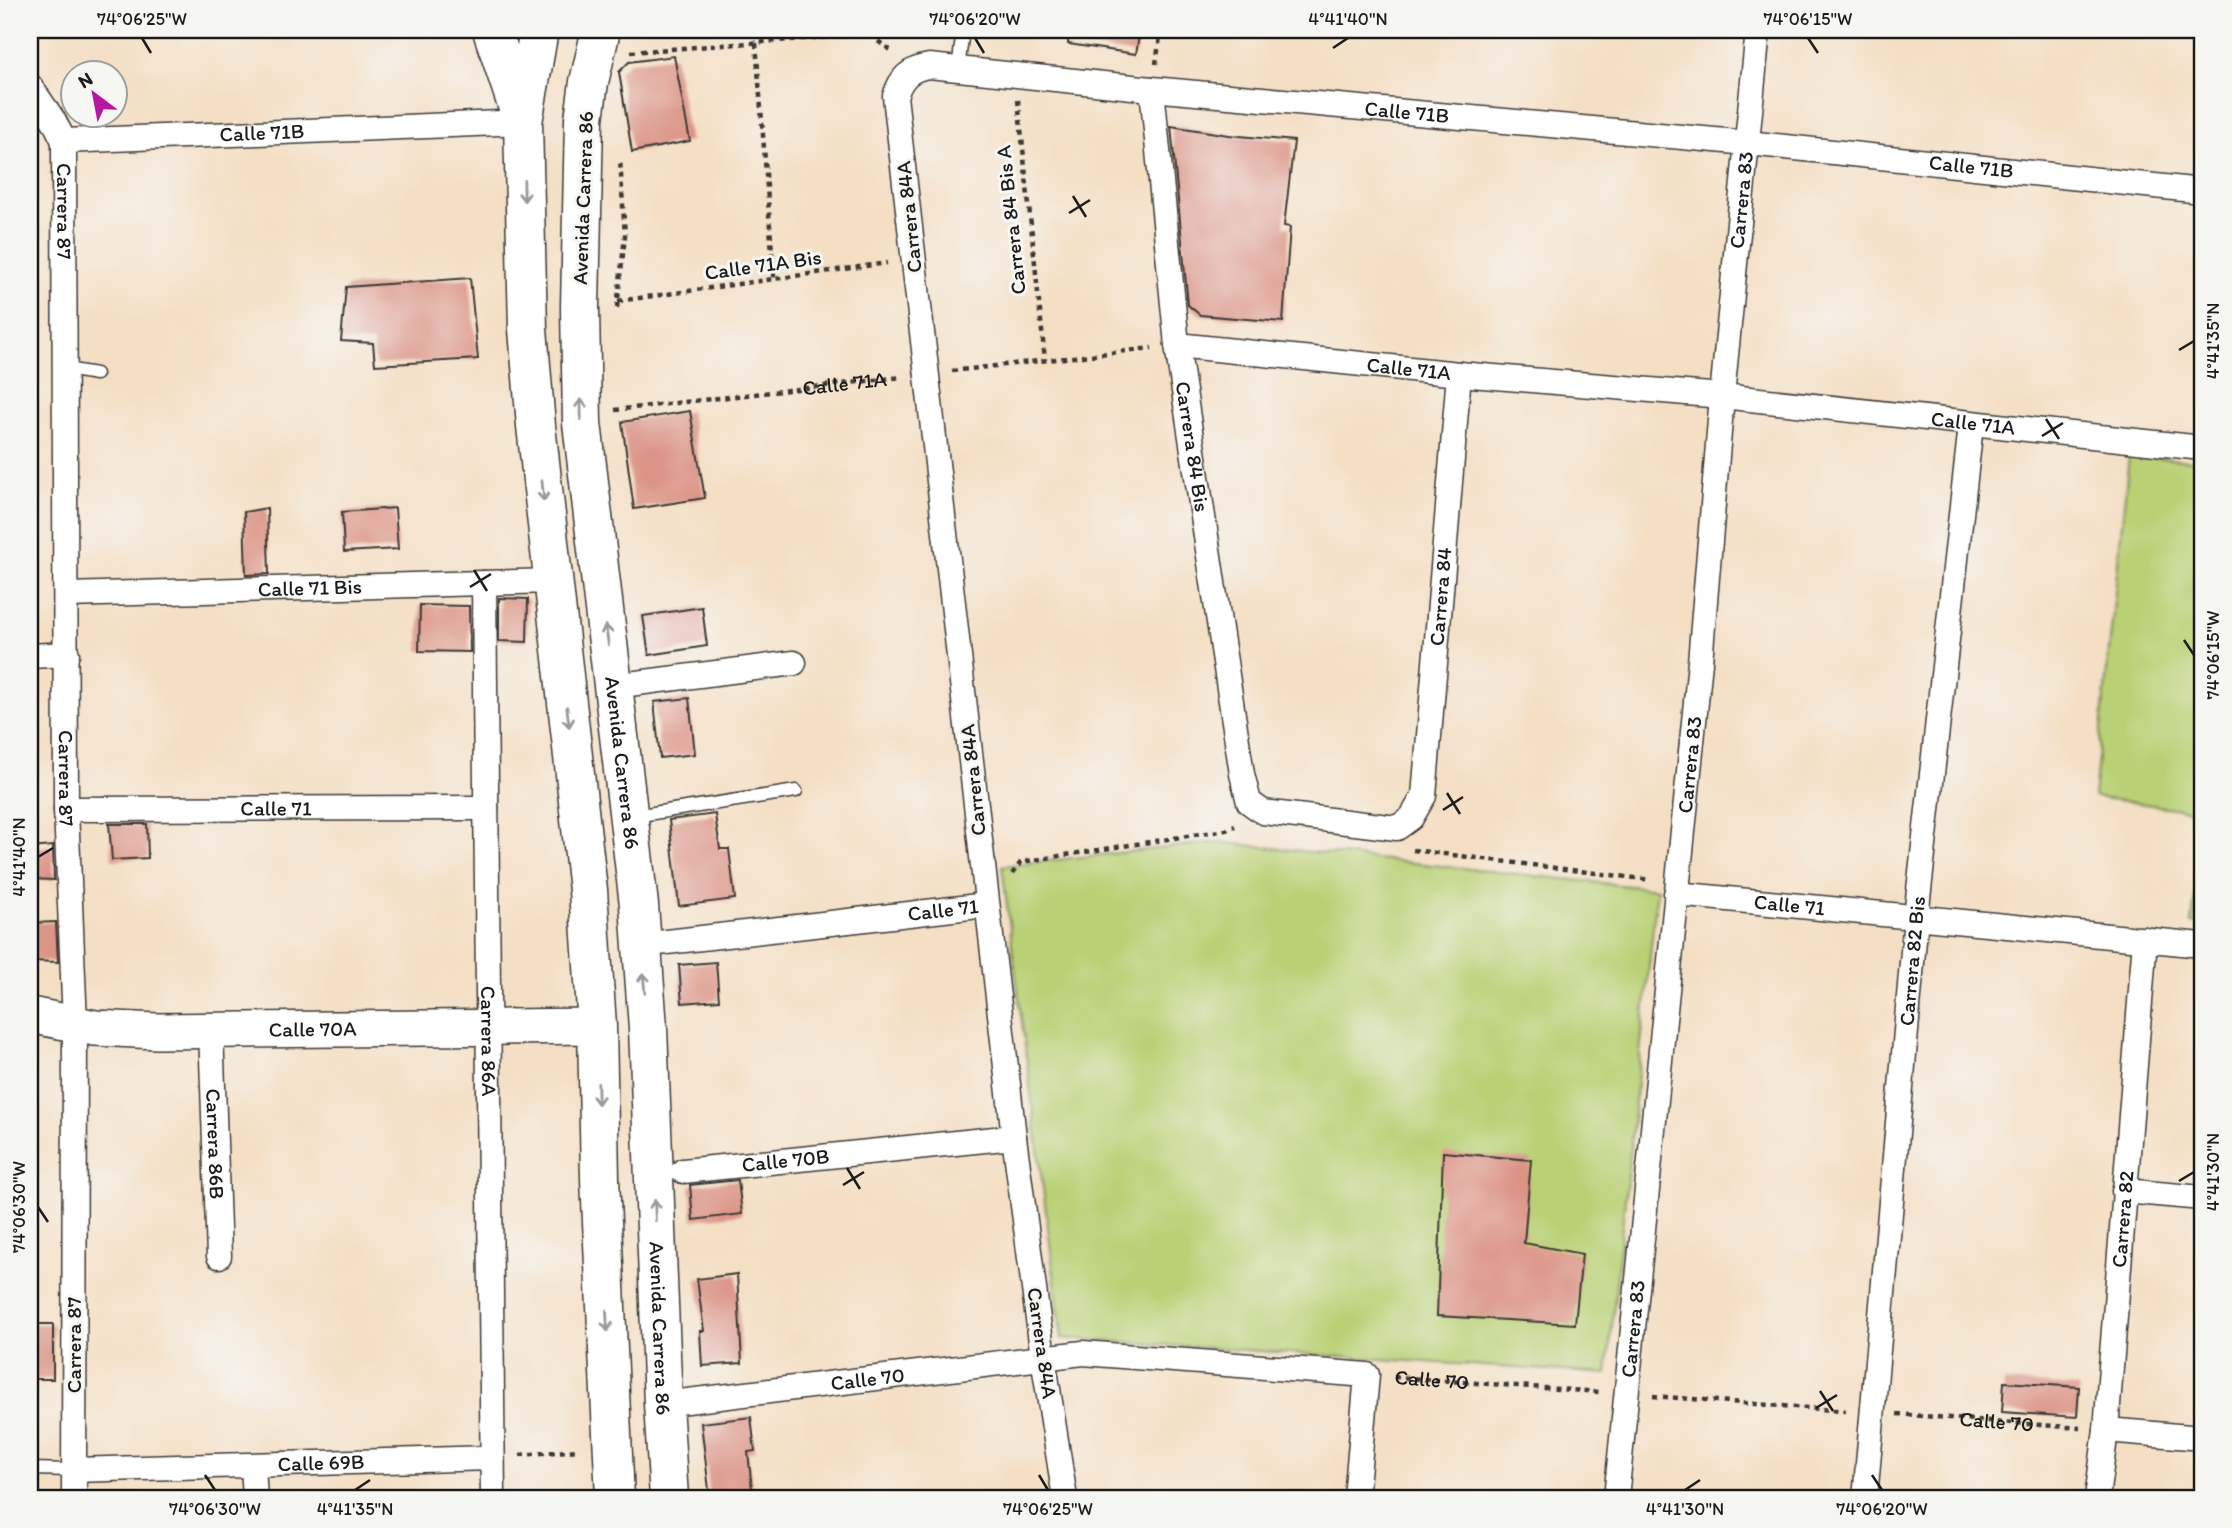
<svg xmlns="http://www.w3.org/2000/svg" width="2232" height="1528" viewBox="0 0 2232 1528" font-family="Itim,sans-serif">
<style>
.green{fill:#b9d075;stroke:#6a7648;stroke-width:2}
.building{fill:#dc9487}
.lines{fill:none;stroke-linecap:round;stroke-linejoin:round}
.lane-casing{stroke:#3c3935;stroke-width:15}
.street-casing{stroke:#3c3935;stroke-width:27}
.secondary-casing{stroke:#3c3935;stroke-width:38}
.primary-casing{stroke:#3c3935;stroke-width:41}
.path{stroke:#3c3935;stroke-width:4.5;stroke-dasharray:5 5;stroke-linecap:butt}
.lane{stroke:#fff;stroke-width:12}
.street{stroke:#fff;stroke-width:24}
.secondary{stroke:#fff;stroke-width:35}
.primary{stroke:#fff;stroke-width:38}
.oneway{stroke:#999}
.ticks{fill:none;stroke:#1c1c1c;stroke-width:2.5}
.labels{text-anchor:middle;stroke-width:6;stroke-linejoin:round;paint-order:stroke}
.street-label{font-size:21px;fill:#1c1c1c;stroke:#f6f6f2}
.neatline{fill:none;stroke:#1c1c1c;stroke-width:2.5}
.ticks-label{font-size:18px;text-anchor:middle;fill:#1c1c1c}
</style>
<rect width="100%" height="100%" fill="#f6f6f2"/>
<filter id="ink" filterUnits="userSpaceOnUse"><feTurbulence type="fractalNoise" baseFrequency=".0143" numOctaves="2"/><feDisplacementMap in="SourceGraphic" scale="14" xChannelSelector="R" yChannelSelector="G"/><feConvolveMatrix kernelMatrix="1 2 1 2 8 2 1 2 1" color-interpolation-filters="sRGB"/></filter>
<filter id="wash" filterUnits="userSpaceOnUse"><feTurbulence type="fractalNoise" baseFrequency=".00686" numOctaves="4" result="noise"/><feDisplacementMap in="SourceGraphic" scale="28" xChannelSelector="R" yChannelSelector="G"/><feGaussianBlur stdDeviation="1.57" result="paint"/><feColorMatrix in="noise" values="0 0 0 0 0 0 0 0 0 0 0 0 0 0 0 0 0 1.4 0 .05"/><feComposite in="paint" operator="in"/></filter>
<g filter="url(#wash)">
<rect width="100%" height="100%" fill="#f4dfc4"/>
<!-- green -->
<path class="green" d="M 2129,455 L 2202,462 L 2202,812 L 2094,797 Z
M 2202,833 L 2202,924 L 2192,923 Z
M 1218,842 L 1657,889 L 1607,1374 L 1062,1338 L 1002,866 Z"/>
<g id="blocks">
<!-- building -->
<path class="building" d="M 1069,30 L 1140,30 L 1136,54 L 1068,44 Z
M 674,56 L 690,141 L 632,152 L 619,72 L 629,62 Z
M 1171,126 L 1229,135 L 1294,141 L 1284,226 L 1290,227 L 1283,322 L 1200,315 L 1188,305 Z
M 470,278 L 478,359 L 375,365 L 373,343 L 341,341 L 346,287 Z
M 690,411 L 705,498 L 634,509 L 622,422 Z
M 267,508 L 269,574 L 246,575 L 244,512 Z
M 395,508 L 398,549 L 344,552 L 342,512 Z
M 499,598 L 528,599 L 527,642 L 499,641 Z
M 420,605 L 469,606 L 470,652 L 419,651 Z
M 702,607 L 707,646 L 649,655 L 643,616 Z
M 689,698 L 695,754 L 660,758 L 654,702 Z
M 715,814 L 720,849 L 729,849 L 735,899 L 679,906 L 669,820 Z
M 109,824 L 147,824 L 148,858 L 112,860 Z
M 53,846 L 54,880 L 30,879 L 30,848 Z
M 56,922 L 58,962 L 30,961 L 30,923 Z
M 716,962 L 719,1000 L 682,1003 L 679,965 Z
M 1443,1152 L 1531,1160 L 1524,1243 L 1582,1254 L 1575,1324 L 1437,1316 Z
M 738,1180 L 742,1214 L 693,1220 L 690,1185 Z
M 737,1274 L 742,1363 L 702,1366 L 700,1331 L 704,1331 L 697,1279 Z
M 30,1324 L 53,1324 L 53,1379 L 30,1379 Z
M 2004,1382 L 2079,1387 L 2077,1417 L 2002,1412 Z
M 751,1417 L 755,1451 L 748,1452 L 753,1498 L 710,1498 L 701,1423 Z"/>
</g>
</g>
<g filter="url(#ink)">
<use href="#blocks" fill-opacity="0" stroke="#3c3935" stroke-width="2"/>
<g class="lines">
<!-- lane casing -->
<g class="lane-casing">
<path id="lane" d="M 958,69 L 963,30
M 66,369 L 96,374
M 634,816 L 796,791
M 30,1469 L 73,1470"/>
</g>
<!-- street casing -->
<g class="street-casing">
<g id="street">
<path id="s4" d="M 30,86 L 54,121 L 64,141 L 66,809 L 75,1024 L 74,1498"/>
<path id="s5" d="M 1152,89 L 1177,345 L 1242,774 L 1249,802 L 1263,812 L 1397,828 L 1411,818 L 1424,796 L 1459,374"/>
<path id="s6" d="M 64,141 L 523,122"/>
<path id="s7" d="M 1177,345 L 1459,374 L 1722,396 L 2202,448"/>
<path id="s8" d="M 484,583 L 493,1498"/>
<path id="s9" d="M 67,595 L 552,581"/>
<path d="M 30,656 L 67,654"/>
<path d="M 613,686 L 794,663"/>
<path id="s10" d="M 66,809 L 486,808"/>
<path id="s11" d="M 1676,894 L 2202,945"/>
<path id="s12" d="M 641,945 L 987,905"/>
<path id="s13" d="M 211,1030 L 219,1256"/>
<path id="s14" d="M 683,1171 L 1014,1137"/>
<path d="M 2124,1191 L 2202,1198"/>
<path id="s15" d="M 663,1404 L 1083,1353 L 1367,1375 L 1356,1498"/>
<path d="M 2106,1430 L 2202,1438"/>
<path d="M 253,1466 L 255,1498"/>
<path id="s16" d="M 73,1470 L 492,1458"/>
<path id="s17" d="M 1065,1498 L 1043,1357 L 1014,1137 L 895,96 C 901,78 909,69 929,66 L 1152,89 L 1748,143 L 2202,191"/>
<path id="s18" d="M 1616,1498 L 1700,662 L 1722,396 L 1758,30"/>
<path id="s19" d="M 1865,1498 L 1916,917 L 1971,425"/>
<path id="s20" d="M 2097,1498 L 2106,1430 L 2145,939"/>
</g>
</g>
<!-- secondary casing -->
<g class="secondary-casing">
<g id="secondary">
<path id="s21" d="M 30,1015 L 95,1028 L 157,1031 L 597,1026"/>
</g>
</g>
<!-- primary casing -->
<g class="primary-casing">
<g id="primary">
<path d="M 492,30 L 520,114"/>
<path d="M 539,30 L 523,122 L 528,329 L 536,426 L 588,890 L 597,1026 L 600,1179 L 615,1498"/>
<path id="s22" d="M 601,30 L 589,82 L 584,119 L 580,307 L 582,423 L 639,905 L 648,1028 L 663,1404 L 669,1498"/>
</g>
</g>
<!-- path -->
<g class="path">
<path d="M 756,43 L 774,279"/>
<path d="M 631,52 L 868,34 L 893,52"/>
<path d="M 1156,64 L 1161,30"/>
<path d="M 1018,100 L 1045,360"/>
<path d="M 618,301 L 887,263"/>
<path d="M 617,308 L 625,236 L 620,160"/>
<path d="M 952,371 L 1152,348"/>
<path id="s1" d="M 615,410 L 902,377"/>
<path d="M 1413,850 L 1651,880"/>
<path d="M 1012,874 L 1021,862 L 1226,830 L 1235,826"/>
<path id="s2" d="M 1394,1377 L 1599,1392"/>
<path d="M 1653,1396 L 1846,1411"/>
<path id="s3" d="M 1897,1414 L 2080,1428"/>
<path d="M 520,1455 L 578,1450"/>
</g>
<!-- lane -->
<use href="#lane" class="lane"/>
<!-- street -->
<use href="#street" class="street"/>
<!-- secondary -->
<use href="#secondary" class="secondary"/>
<!-- primary -->
<use href="#primary" class="primary"/>
</g>
<!-- one-way arrows -->
<defs><path id="oneway-shaft" d="M-6 0H5M1.5-3L5.5 0L1.5 3" fill="none" stroke-width="1.6" stroke-linecap="round" stroke-linejoin="round" transform="scale(1.75)"/></defs>
<g class="oneway">
<use href="#oneway-shaft" transform="translate(524 191) rotate(89)"/>
<use href="#oneway-shaft" transform="translate(581 409) rotate(-91)"/>
<use href="#oneway-shaft" transform="translate(543 491) rotate(84)"/>
<use href="#oneway-shaft" transform="translate(607 635) rotate(-98)"/>
<use href="#oneway-shaft" transform="translate(568 717) rotate(83)"/>
<use href="#oneway-shaft" transform="translate(644 983) rotate(-95)"/>
<use href="#oneway-shaft" transform="translate(598 1094) rotate(89)"/>
<use href="#oneway-shaft" transform="translate(655 1210) rotate(-92)"/>
<use href="#oneway-shaft" transform="translate(607 1321) rotate(87)"/>
</g>
</g>
<!-- ticks -->
<path class="ticks" d="M 142,38 L 151,53M 975,38 L 984,53M 1808,38 L 1818,53M 1333,48 L 1348,38M 1073,196 L 1086,217M 1069,213 L 1090,200M 2179,350 L 2194,341M 2046,419 L 2059,439M 2042,436 L 2063,423M 474,570 L 487,591M 470,587 L 491,574M 2184,640 L 2194,655M 1447,793 L 1460,814M 1443,810 L 1463,797M 38,857 L 53,848M 847,1168 L 860,1189M 2179,1181 L 2194,1172M 843,1185 L 864,1172M 38,1207 L 48,1222M 1820,1391 L 1833,1411M 1816,1408 L 1837,1395M 205,1475 L 215,1490M 1039,1475 L 1048,1490M 1872,1475 L 1882,1490M 355,1490 L 370,1480M 1685,1490 L 1700,1480"/>
<g class="labels">
<!-- street labels -->
<g class="street-label">
<text dy="7" stroke="none"><textPath href="#s17" startOffset="1941">Calle 71B</textPath></text>
<text dy="7" stroke="none"><textPath href="#s6" startOffset="198">Calle 71B</textPath></text>
<text dy="7" stroke="none"><textPath href="#s17" startOffset="2508">Calle 71B</textPath></text>
<text transform="translate(583 198) rotate(-88)" y="7">Avenida Carrera 86</text>
<text dy="7" stroke="none"><textPath href="#s18" startOffset="1304">Carrera 83</textPath></text>
<text dy="7" stroke="none"><textPath href="#s4" startOffset="135">Carrera 87</textPath></text>
<text transform="translate(909 217) rotate(-96)" y="7">Carrera 84A</text>
<text transform="translate(1011 220) rotate(-96)" y="7">Carrera 84 Bis A</text>
<text transform="translate(763 265) rotate(-8)" y="7">Calle 71A Bis</text>
<text dy="7" stroke="none"><textPath href="#s7" startOffset="233">Calle 71A</textPath></text>
<text dy="7" stroke="none"><textPath href="#s1" startOffset="231">Calle 71A</textPath></text>
<text dy="7" stroke="none"><textPath href="#s7" startOffset="800">Calle 71A</textPath></text>
<text dy="7" stroke="none"><textPath href="#s5" startOffset="360">Carrera 84 Bis</textPath></text>
<text dy="7" stroke="none"><textPath href="#s9" startOffset="243">Calle 71 Bis</textPath></text>
<text dy="7" stroke="none"><textPath href="#s5" startOffset="1115">Carrera 84</textPath></text>
<text dy="7" stroke="none"><textPath href="#s22" startOffset="737">Avenida Carrera 86</textPath></text>
<text dy="7" stroke="none"><textPath href="#s18" startOffset="737">Carrera 83</textPath></text>
<text dy="7" stroke="none"><textPath href="#s4" startOffset="702">Carrera 87</textPath></text>
<text transform="translate(973 780) rotate(-96)" y="7">Carrera 84A</text>
<text dy="7" stroke="none"><textPath href="#s10" startOffset="210">Calle 71</textPath></text>
<text dy="7" stroke="none"><textPath href="#s11" startOffset="114">Calle 71</textPath></text>
<text dy="7" stroke="none"><textPath href="#s12" startOffset="304">Calle 71</textPath></text>
<text dy="7" stroke="none"><textPath href="#s19" startOffset="539">Carrera 82 Bis</textPath></text>
<text dy="7" stroke="none"><textPath href="#s21" startOffset="284">Calle 70A</textPath></text>
<text dy="7" stroke="none"><textPath href="#s8" startOffset="458">Carrera 86A</textPath></text>
<text dy="7" stroke="none"><textPath href="#s13" startOffset="114">Carrera 86B</textPath></text>
<text dy="7" stroke="none"><textPath href="#s14" startOffset="103">Calle 70B</textPath></text>
<text dy="7" stroke="none"><textPath href="#s20" startOffset="280">Carrera 82</textPath></text>
<text dy="7" stroke="none"><textPath href="#s22" startOffset="1304">Avenida Carrera 86</textPath></text>
<text dy="7" stroke="none"><textPath href="#s18" startOffset="170">Carrera 83</textPath></text>
<text transform="translate(1042 1343) rotate(82)" y="7">Carrera 84A</text>
<text transform="translate(74 1345) rotate(-90)" y="7">Carrera 87</text>
<text dy="7" stroke="none"><textPath href="#s15" startOffset="206">Calle 70</textPath></text>
<text dy="7" stroke="none"><textPath href="#s2" startOffset="38">Calle 70</textPath></text>
<text dy="7" stroke="none"><textPath href="#s3" startOffset="100">Calle 70</textPath></text>
<text dy="7" stroke="none"><textPath href="#s16" startOffset="248">Calle 69B</textPath></text>
</g>
</g>
<!-- margin -->
<rect width="2232" height="1528" fill="none" stroke="#f6f6f2" stroke-width="77"/>
<!-- north arrow -->
<g transform="translate(94 94) rotate(328)"><circle r="33" fill="#f6f6f2" stroke="#9f9f9c" stroke-width="2"/>
<path d="M0-5L12 26L0 18L-12 26Z" fill="#b5179e"/>
<text y="-10" font-size="19" font-weight="bold" text-anchor="middle" fill="#1c1c1c">N</text>
</g>
<rect x="38" y="38" width="2156" height="1452" class="neatline"/>
<g class="ticks-label">
<text x="142" y="25">74°06'25"W</text>
<text x="975" y="25">74°06'20"W</text>
<text x="1348" y="25">4°41'40"N</text>
<text x="1808" y="25">74°06'15"W</text>
<text transform="translate(2213 341) rotate(-90)" y="6">4°41'35"N</text>
<text transform="translate(2213 655) rotate(-90)" y="6">74°06'15"W</text>
<text transform="translate(19 857) rotate(-90)" y="6">4°41'40"N</text>
<text transform="translate(2213 1172) rotate(-90)" y="6">4°41'30"N</text>
<text transform="translate(19 1207) rotate(-90)" y="6">74°06'30"W</text>
<text x="215" y="1515">74°06'30"W</text>
<text x="355" y="1515">4°41'35"N</text>
<text x="1048" y="1515">74°06'25"W</text>
<text x="1685" y="1515">4°41'30"N</text>
<text x="1882" y="1515">74°06'20"W</text>
</g>
</svg>
